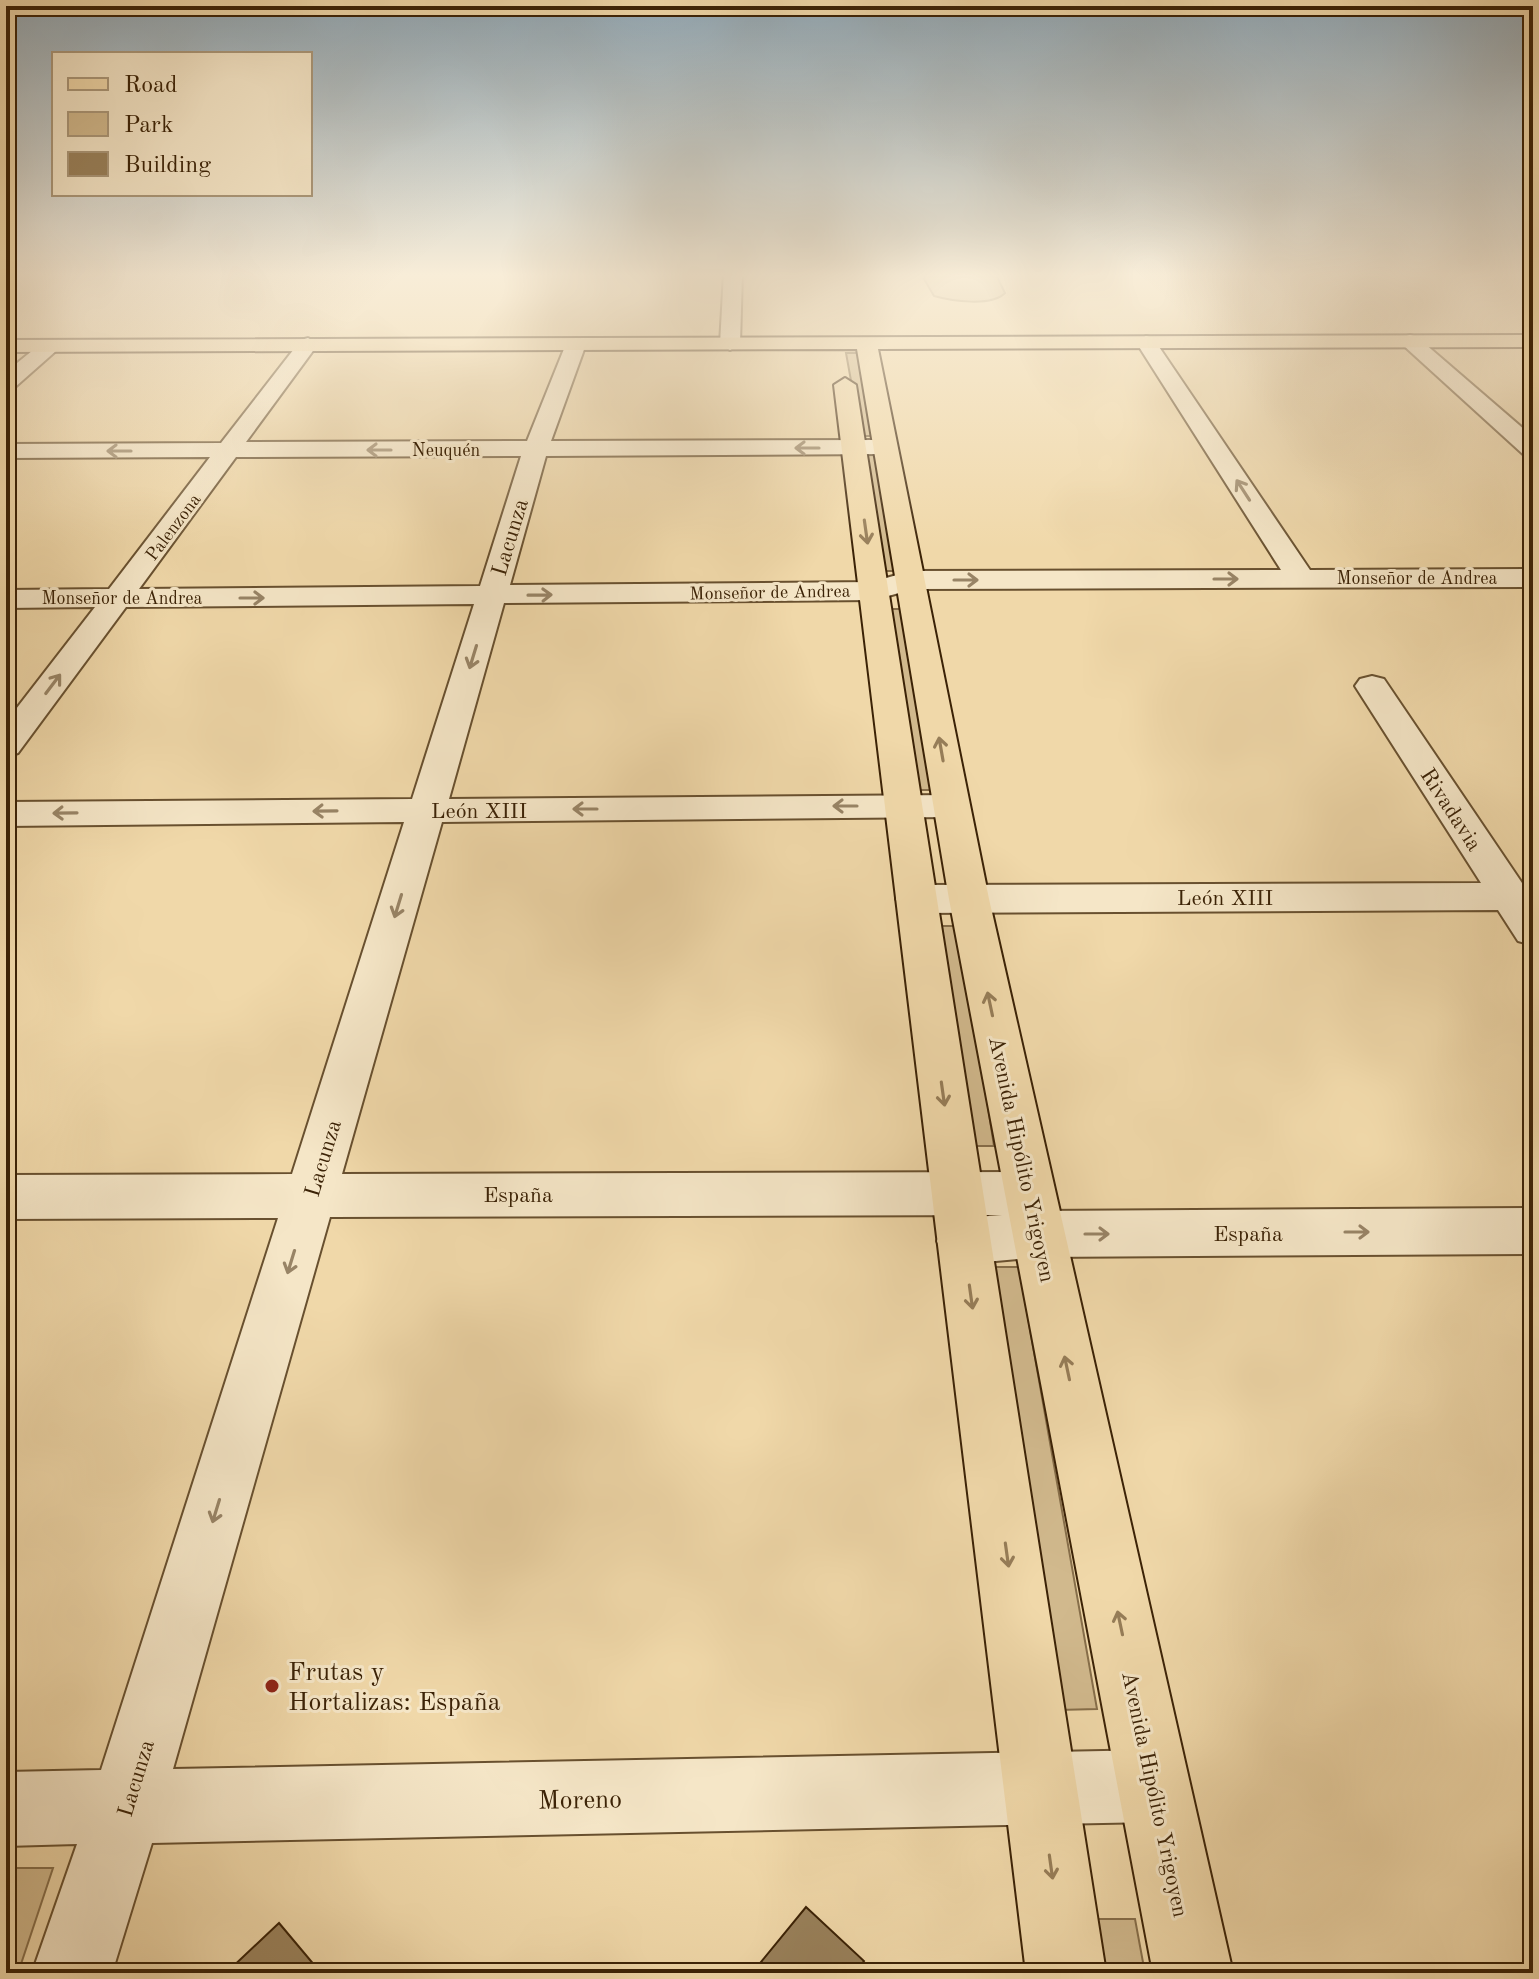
<svg xmlns="http://www.w3.org/2000/svg" width="1539" height="1979" viewBox="0 0 1539 1979" font-family="'Old Standard TT',serif">
<style>
.green{fill:#d1b98d;stroke:#866e4a;stroke-width:2}
.building{fill:#99815b;stroke:#3b2206;stroke-width:2}
.lines{fill:none;stroke-linecap:round;stroke-linejoin:round}
.minor-casing{stroke:#68502f;stroke-width:4}
.major-casing{stroke:#3b2206;stroke-width:4}
.minor{fill:#f5e6c7;fill-rule:evenodd}
.major{fill:#f0d8a9;fill-rule:evenodd}
.oneway{stroke:#988466}
.oneway2{stroke:#967d58}
.poi-dot{fill:#8f2418;stroke:#f5e6c7;stroke-width:3}
.labels{text-anchor:middle;stroke-width:6;stroke-linejoin:round;paint-order:stroke}
.far-street-label{font-size:18px;fill:#3b2206;stroke:#f5e6c7}
.street-label{font-size:22px;fill:#3b2206;stroke:#f5e6c7}
.near-poi-label{font-size:26px;fill:#3b2206;stroke:#f5e6c7;text-anchor:start}
.near-street-label{font-size:26px;fill:#3b2206;stroke:#f5e6c7}
</style>
<rect width="100%" height="100%" fill="#f0d8a9"/>
<filter id="stains"><feTurbulence type="fractalNoise" baseFrequency=".0025" numOctaves="4"/><feColorMatrix values="0 0 0 0 .2 0 0 0 0 .09 0 0 0 0 .02 0 0 0 .5 -.17"/></filter>
<radialGradient id="worn" r=".72"><stop offset=".6" stop-color="#630" stop-opacity="0"/><stop offset="1" stop-color="#630" stop-opacity=".3"/></radialGradient>
<!-- green -->
<path class="green" d="M 928,273 L 985,273 L 997,277 L 1005,293 C 991,307 952,301 934,296 L 924,279 Z
M 846,353 L 858,353 L 874,436 L 861,436 Z
M 862,454 L 875,454 L 898,571 L 881,571 Z
M 886,609 L 903,609 L 937,790 L 916,790 Z
M 936,926 L 960,926 L 994,1146 L 967,1146 Z
M 989,1267 L 1019,1267 L 1097,1709 L 1058,1710 Z
M 6,1868 L 53,1868 L 18,1973 L 6,1973 Z
M 1096,1919 L 1135,1919 L 1145,1973 L 1105,1973 Z"/>
<!-- building -->
<path class="building" d="M 806,1907 L 864,1961 L 855,1973 L 752,1973 Z
M 279,1923 L 321,1973 L 226,1973 Z"/>
<g class="lines">
<!-- minor casing -->
<g class="minor-casing">
<path id="minor" d="M 724,273 L 742,273 L 740,344 L 730,350 L 720,344 Z
M 1410,335 L 1417,337 L 1533,437 L 1533,457 L 1524,455 L 1403,345 L 1400,341 L 1403,337 Z
M 1146,336 L 1153,338 L 1310,570 L 1533,569 L 1533,587 L 913,589 L 874,600 L 504,603 L 449,799 L 951,795 L 964,798 L 970,806 L 964,814 L 951,817 L 442,822 L 342,1174 L 1029,1172 L 1047,1178 L 1055,1193 L 1047,1208 L 1038,1211 L 1533,1208 L 1533,1254 L 1040,1257 L 963,1264 L 944,1257 L 937,1241 L 944,1225 L 963,1218 L 1002,1215 L 330,1217 L 173,1769 L 1153,1750 L 1179,1760 L 1189,1786 L 1179,1812 L 1153,1822 L 152,1843 L 112,1973 L 32,1973 L 77,1844 L 6,1846 L 6,1772 L 101,1770 L 278,1218 L 6,1219 L 6,1175 L 292,1174 L 404,822 L 6,826 L 6,802 L 412,799 L 474,604 L 126,607 L 18,753 L 6,757 L 6,722 L 95,607 L 6,608 L 6,590 L 109,589 L 210,457 L 6,458 L 6,444 L 221,443 L 301,340 L 308,338 L 318,344 L 246,442 L 527,441 L 566,344 L 576,338 L 586,344 L 551,441 L 885,440 L 897,447 L 885,454 L 546,456 L 510,585 L 872,582 L 911,571 L 1281,570 L 1136,342 ZM 521,456 L 480,586 L 139,589 L 236,457 Z
M 50,340 L 57,342 L 60,346 L 57,350 L 14,388 L 6,390 L 6,372 L 43,342 Z
M 1372,676 L 1384,679 L 1522,883 L 1533,882 L 1533,945 L 1518,941 L 1498,910 L 916,913 L 902,909 L 896,899 L 902,889 L 916,885 L 1481,883 L 1355,686 L 1360,679 Z"/>
</g>
<!-- major casing -->
<g class="major-casing">
<path id="major" d="M 1533,335 L 1533,347 L 878,349 L 989,899 L 1233,1973 L 1153,1973 L 949,899 L 857,349 L 6,352 L 6,340 Z
M 845,378 L 856,385 L 1106,1973 L 1026,1973 L 834,385 Z"/>
</g>
<!-- minor -->
<use href="#minor" class="minor"/>
<!-- major -->
<use href="#major" class="major"/>
</g>
<!-- one-way arrows -->
<defs><path id="oneway-shaft" d="M-6 0H5M1.5-3L5.5 0L1.5 3" fill="none" stroke-width="1.6" stroke-linecap="round" stroke-linejoin="round" transform="scale(2)"/></defs>
<g class="oneway">
<use href="#oneway-shaft" transform="translate(807 448) rotate(180)"/>
<use href="#oneway-shaft" transform="translate(379 450) rotate(180)"/>
<use href="#oneway-shaft" transform="translate(119 451) rotate(-180)"/>
<use href="#oneway-shaft" transform="translate(1243 490) rotate(-123)"/>
<use href="#oneway-shaft" transform="translate(1226 579)"/>
<use href="#oneway-shaft" transform="translate(966 580)"/>
<use href="#oneway-shaft" transform="translate(540 595) rotate(-1)"/>
<use href="#oneway-shaft" transform="translate(252 598)"/>
<use href="#oneway-shaft" transform="translate(473 657) rotate(107)"/>
<use href="#oneway-shaft" transform="translate(53 684) rotate(-53)"/>
<use href="#oneway-shaft" transform="translate(845 806) rotate(180)"/>
<use href="#oneway-shaft" transform="translate(585 809) rotate(180)"/>
<use href="#oneway-shaft" transform="translate(325 811) rotate(179)"/>
<use href="#oneway-shaft" transform="translate(65 813) rotate(179)"/>
<use href="#oneway-shaft" transform="translate(398 906) rotate(107)"/>
<use href="#oneway-shaft" transform="translate(1357 1232)"/>
<use href="#oneway-shaft" transform="translate(1097 1234)"/>
<use href="#oneway-shaft" transform="translate(291 1262) rotate(107)"/>
<use href="#oneway-shaft" transform="translate(216 1511) rotate(107)"/>
</g>
<g class="oneway2">
<use href="#oneway-shaft" transform="translate(866 532) rotate(82)"/>
<use href="#oneway-shaft" transform="translate(941 749) rotate(-100)"/>
<use href="#oneway-shaft" transform="translate(990 1004) rotate(-102)"/>
<use href="#oneway-shaft" transform="translate(943 1094) rotate(82)"/>
<use href="#oneway-shaft" transform="translate(971 1297) rotate(82)"/>
<use href="#oneway-shaft" transform="translate(1067 1368) rotate(-102)"/>
<use href="#oneway-shaft" transform="translate(1007 1555) rotate(82)"/>
<use href="#oneway-shaft" transform="translate(1120 1623) rotate(-102)"/>
<use href="#oneway-shaft" transform="translate(1051 1867) rotate(82)"/>
</g>
<!-- sky -->
<linearGradient id="sky" x2="0" y2="1"><stop stop-color="#92aab9"/><stop offset="0.5" stop-color="#f8edd8"/><stop offset="1" stop-color="#f8edd8" stop-opacity="0"/></linearGradient>
<rect width="1539" height="550" fill="url(#sky)"/>
<!-- markers -->
<circle class="poi-dot" cx="272" cy="1686" r="8"/>
<g class="labels">
<!-- far-street labels -->
<g class="far-street-label">
<text x="446" y="456">Neuquén</text>
<text transform="translate(173 527) rotate(-53)" y="6">Palenzona</text>
<text x="1417" y="584">Monseñor de Andrea</text>
<text transform="translate(770 592) rotate(-1)" y="6">Monseñor de Andrea</text>
<text x="122" y="604">Monseñor de Andrea</text>
</g>
<!-- street labels -->
<g class="street-label">
<text transform="translate(509 537) rotate(-73)" y="8">Lacunza</text>
<text transform="translate(1452 809) rotate(57)" y="8">Rivadavia</text>
<text x="479" y="818">León XIII</text>
<text x="1225" y="905">León XIII</text>
<text transform="translate(322 1158) rotate(-73)" y="8">Lacunza</text>
<text transform="translate(1023 1159) rotate(78)" y="8">Avenida Hipólito Yrigoyen</text>
<text x="518" y="1202">España</text>
<text x="1248" y="1241">España</text>
<text transform="translate(135 1778) rotate(-73)" y="8">Lacunza</text>
<text transform="translate(1156 1794) rotate(78)" y="8">Avenida Hipólito Yrigoyen</text>
</g>
<!-- near-poi labels -->
<g class="near-poi-label">
<text x="288" y="1680">Frutas y<tspan x="288" dy="30">Hortalizas: España</tspan></text>
</g>
<!-- near-street labels -->
<g class="near-street-label">
<text transform="translate(580 1799) rotate(-1)" y="9">Moreno</text>
</g>
</g>
<!-- margin -->
<rect width="1539" height="1979" fill="none" stroke="#f0d8a9" stroke-width="32"/>
<rect x="8" y="8" width="1523" height="1963" fill="none" stroke="#3b2206" stroke-width="4"/>
<rect x="16" y="16" width="1507" height="1947" fill="none" stroke="#3b2206" stroke-width="2"/>
<!-- legend -->
<rect x="52" y="52" width="260" height="144" fill="#f5e6c7" stroke="#ab987a" stroke-width="2"/>
<rect x="68" y="78" width="40" height="12" fill="#f0d8a9" stroke="#ab987a" stroke-width="2"/>
<text x="124" y="92" font-size="24" fill="#3b2206">Road</text>
<rect x="68" y="112" width="40" height="24" fill="#d1b98d" stroke="#ab987a" stroke-width="2"/>
<text x="124" y="132" font-size="24" fill="#3b2206">Park</text>
<rect x="68" y="152" width="40" height="24" fill="#99815b" stroke="#ab987a" stroke-width="2"/>
<text x="124" y="172" font-size="24" fill="#3b2206">Building</text>
<rect width="100%" height="100%" filter="url(#stains)"/>
<rect width="100%" height="100%" fill="url(#worn)"/>
</svg>
